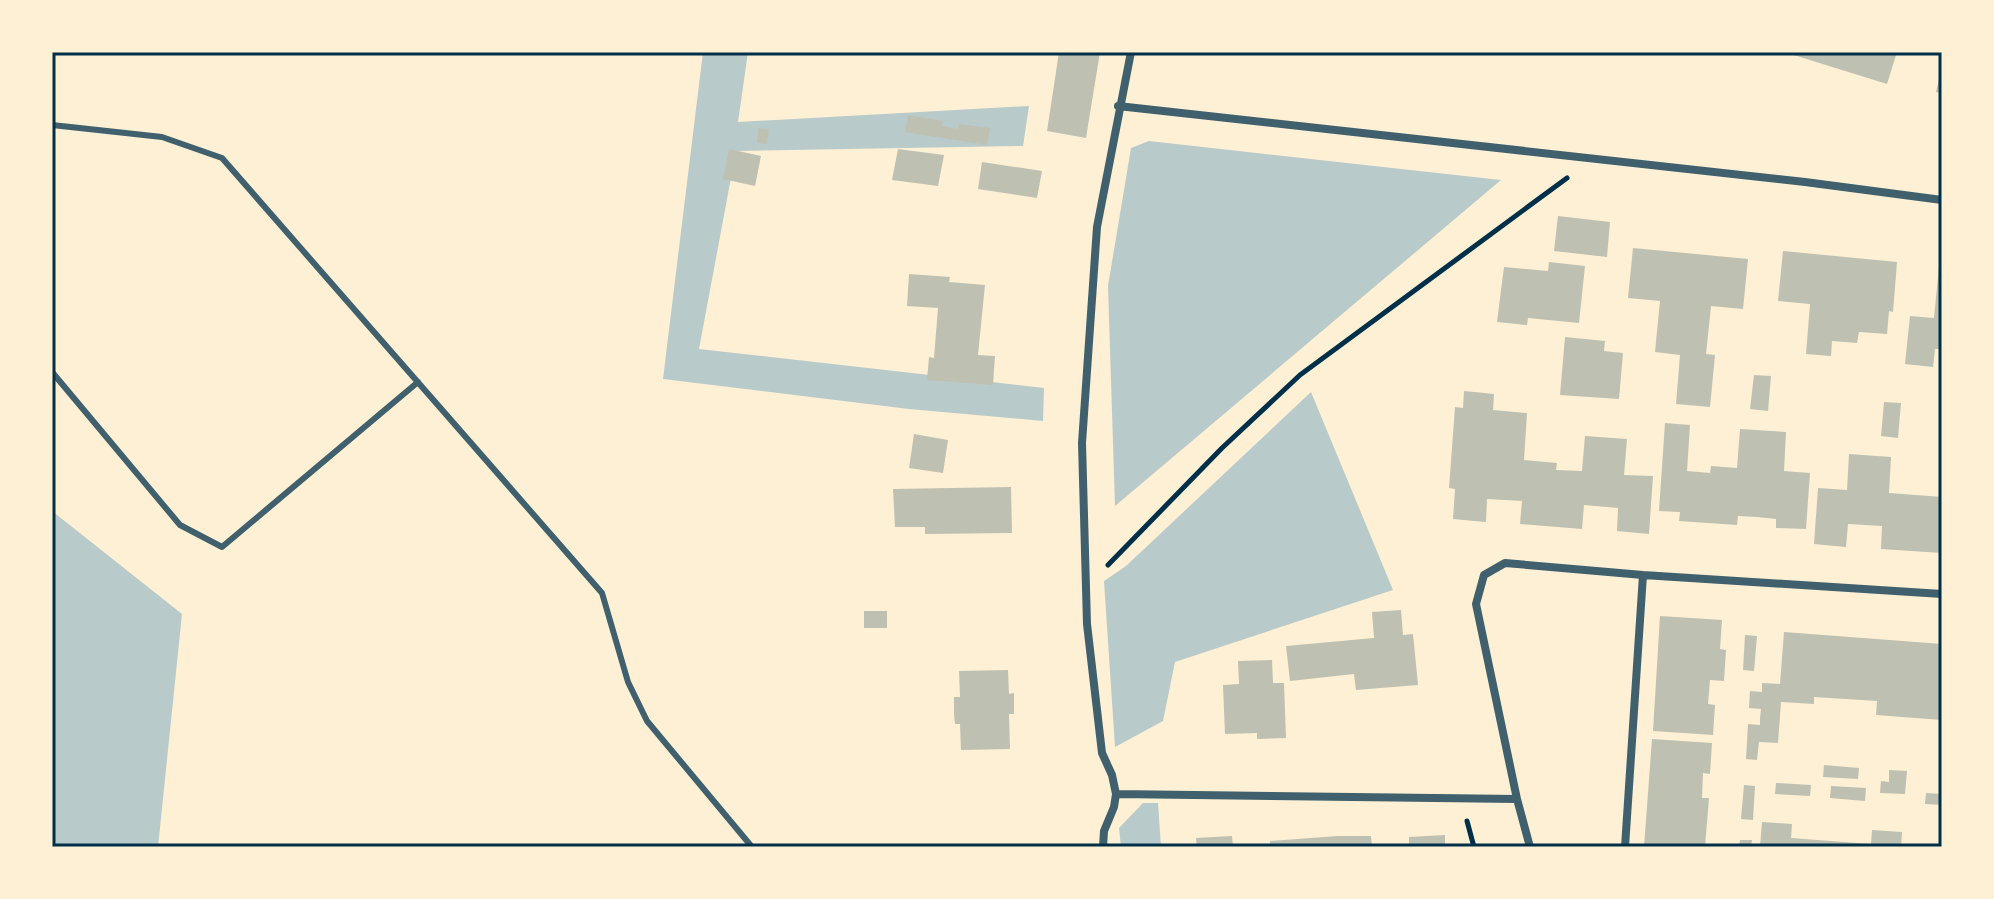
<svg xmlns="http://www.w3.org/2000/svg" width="1994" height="899" viewBox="0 0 1994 899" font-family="'Zilla Slab',serif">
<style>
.green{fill:#b9caca}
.building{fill:#bec0b2}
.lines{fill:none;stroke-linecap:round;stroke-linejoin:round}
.path{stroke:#003049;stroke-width:5}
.service{stroke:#3f606c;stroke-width:6}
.minor{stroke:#3f606c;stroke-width:8}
.neatline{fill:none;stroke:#003049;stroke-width:3}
</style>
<rect width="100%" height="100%" fill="#fdf0d5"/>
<!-- green -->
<path class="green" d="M 703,52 L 748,52 L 738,122 L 1029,106 L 1023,146 L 736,151 L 699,349 L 1044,388 L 1043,421 L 909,409 L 663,379 Z
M 1149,141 L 1501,180 L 1115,506 L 1108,286 L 1131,148 Z
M 1311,392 L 1393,590 L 1175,662 L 1163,721 L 1115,747 L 1104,581 L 1126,566 Z
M 52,511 L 182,614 L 158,847 L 52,847 Z
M 1143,803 L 1158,803 L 1161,847 L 1121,847 L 1119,828 Z"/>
<!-- building -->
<path class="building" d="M 1059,52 L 1100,52 L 1086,138 L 1047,131 Z
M 1784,52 L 1897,52 L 1887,84 Z
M 1941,71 L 1942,72 L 1942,93 L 1936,92 Z
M 908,115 L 943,121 L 942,126 L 958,129 L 959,124 L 990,128 L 987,145 L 905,132 Z
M 758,128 L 769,129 L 767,144 L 757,143 Z
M 729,149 L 761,156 L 755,186 L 723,179 Z
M 898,149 L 944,155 L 938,186 L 892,180 Z
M 982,162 L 1042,171 L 1037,198 L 978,189 Z
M 1558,216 L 1610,222 L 1607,257 L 1554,251 Z
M 1633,248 L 1748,259 L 1743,309 L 1711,306 L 1706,354 L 1715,355 L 1710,407 L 1676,404 L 1680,355 L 1655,352 L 1660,301 L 1628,298 Z
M 1783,251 L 1897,262 L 1893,312 L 1889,311 L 1887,334 L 1859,332 L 1857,343 L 1832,341 L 1831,356 L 1806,354 L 1810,304 L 1778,301 Z
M 1549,262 L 1585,266 L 1579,323 L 1528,318 L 1527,325 L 1497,322 L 1504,267 L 1548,271 Z
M 1939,266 L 1942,266 L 1942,349 L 1935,349 L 1933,367 L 1905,364 L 1910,316 L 1934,318 Z
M 909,274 L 950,277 L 949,282 L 985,285 L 978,355 L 995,356 L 993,385 L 927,380 L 929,357 L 934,358 L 938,308 L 907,306 Z
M 1565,337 L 1605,341 L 1604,351 L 1623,353 L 1619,399 L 1560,395 Z
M 1754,375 L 1771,376 L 1768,411 L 1750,409 Z
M 1464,391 L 1494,394 L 1493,410 L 1527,413 L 1524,460 L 1557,463 L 1556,470 L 1582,471 L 1585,436 L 1627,439 L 1624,475 L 1653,476 L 1649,534 L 1617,531 L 1618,508 L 1584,505 L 1582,529 L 1520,524 L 1522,501 L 1487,499 L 1486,522 L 1453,519 L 1455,489 L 1449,488 L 1455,407 L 1463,408 Z
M 1884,402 L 1901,403 L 1898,438 L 1881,436 Z
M 1665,423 L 1690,425 L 1687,471 L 1710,473 L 1711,466 L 1737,468 L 1740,429 L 1786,432 L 1784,471 L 1810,473 L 1806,529 L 1776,528 L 1776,519 L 1757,517 L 1738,516 L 1737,525 L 1679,521 L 1680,512 L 1659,511 Z
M 914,434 L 948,440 L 943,473 L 909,468 Z
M 1849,454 L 1891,457 L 1889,493 L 1942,497 L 1942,553 L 1881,549 L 1882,526 L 1848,524 L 1846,547 L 1814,544 L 1818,488 L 1847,490 Z
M 1011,487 L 1012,533 L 925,534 L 925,527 L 895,527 L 893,489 Z
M 1401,610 L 1403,635 L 1413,634 L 1418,685 L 1356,690 L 1354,674 L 1290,681 L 1286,646 L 1374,638 L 1372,612 Z
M 864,611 L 887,611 L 887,628 L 864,628 Z
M 1660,616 L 1722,620 L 1720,649 L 1726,650 L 1724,681 L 1710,680 L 1708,704 L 1715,705 L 1713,735 L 1653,731 Z
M 1784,632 L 1942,644 L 1942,720 L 1876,715 L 1877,701 L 1814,697 L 1814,704 L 1781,702 L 1778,743 L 1759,742 L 1757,760 L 1746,759 L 1748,724 L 1760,725 L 1760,718 L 1761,709 L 1749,708 L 1750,691 L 1762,692 L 1762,683 L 1780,684 Z
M 1745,635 L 1757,636 L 1754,671 L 1743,670 Z
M 1272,660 L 1273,683 L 1284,683 L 1286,738 L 1257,739 L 1257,733 L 1225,734 L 1223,685 L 1239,684 L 1238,661 Z
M 1008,670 L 1009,694 L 1014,693 L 1014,714 L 1009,714 L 1010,749 L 961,750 L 960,724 L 955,724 L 954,714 L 954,697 L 960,697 L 959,671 Z
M 1652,739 L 1712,743 L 1710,774 L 1703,773 L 1702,798 L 1709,798 L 1705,847 L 1644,847 Z
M 1824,765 L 1859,768 L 1858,779 L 1823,777 Z
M 1889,770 L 1907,771 L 1905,794 L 1880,793 L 1881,781 L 1889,782 Z
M 1776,783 L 1811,785 L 1810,796 L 1775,794 Z
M 1744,785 L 1755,786 L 1753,820 L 1741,819 Z
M 1831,786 L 1866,788 L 1865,801 L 1830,798 Z
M 1926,793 L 1942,794 L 1942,805 L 1925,804 Z
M 1762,822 L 1792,824 L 1791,838 L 1844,842 L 1871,844 L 1872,830 L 1902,832 L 1901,847 L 1760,847 Z
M 1445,835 L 1445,847 L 1409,847 L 1409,837 Z
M 1232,836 L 1233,847 L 1197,847 L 1196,838 Z
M 1338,836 L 1371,836 L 1372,847 L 1270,847 L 1270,841 Z
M 1740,840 L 1752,840 L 1751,847 L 1739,847 Z"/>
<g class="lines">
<!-- path -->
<path class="path" d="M 1108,565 L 1222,448 L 1300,375 L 1567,178
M 1467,821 L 1474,847"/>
<!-- service -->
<path class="service" d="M 52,125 L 162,137 L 222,158 L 602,593 L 628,682 L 647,721 L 752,847
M 52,372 L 180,525 L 222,547 L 418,382"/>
<!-- minor -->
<path class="minor" d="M 1118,106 L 1805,182 L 1942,200
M 1116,794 L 1517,799
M 1103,847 L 1104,831 L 1114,807 L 1116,794 L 1112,775 L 1102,753 L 1087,624 L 1082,443 L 1097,227 L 1131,52
M 1530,847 L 1517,799 L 1476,604 L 1484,575 L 1505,563 L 1643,575 L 1942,594
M 1625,847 L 1643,575"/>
</g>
<!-- border -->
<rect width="1994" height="899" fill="none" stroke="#fdf0d5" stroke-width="108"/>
<rect x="54" y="54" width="1886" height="791" class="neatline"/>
</svg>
